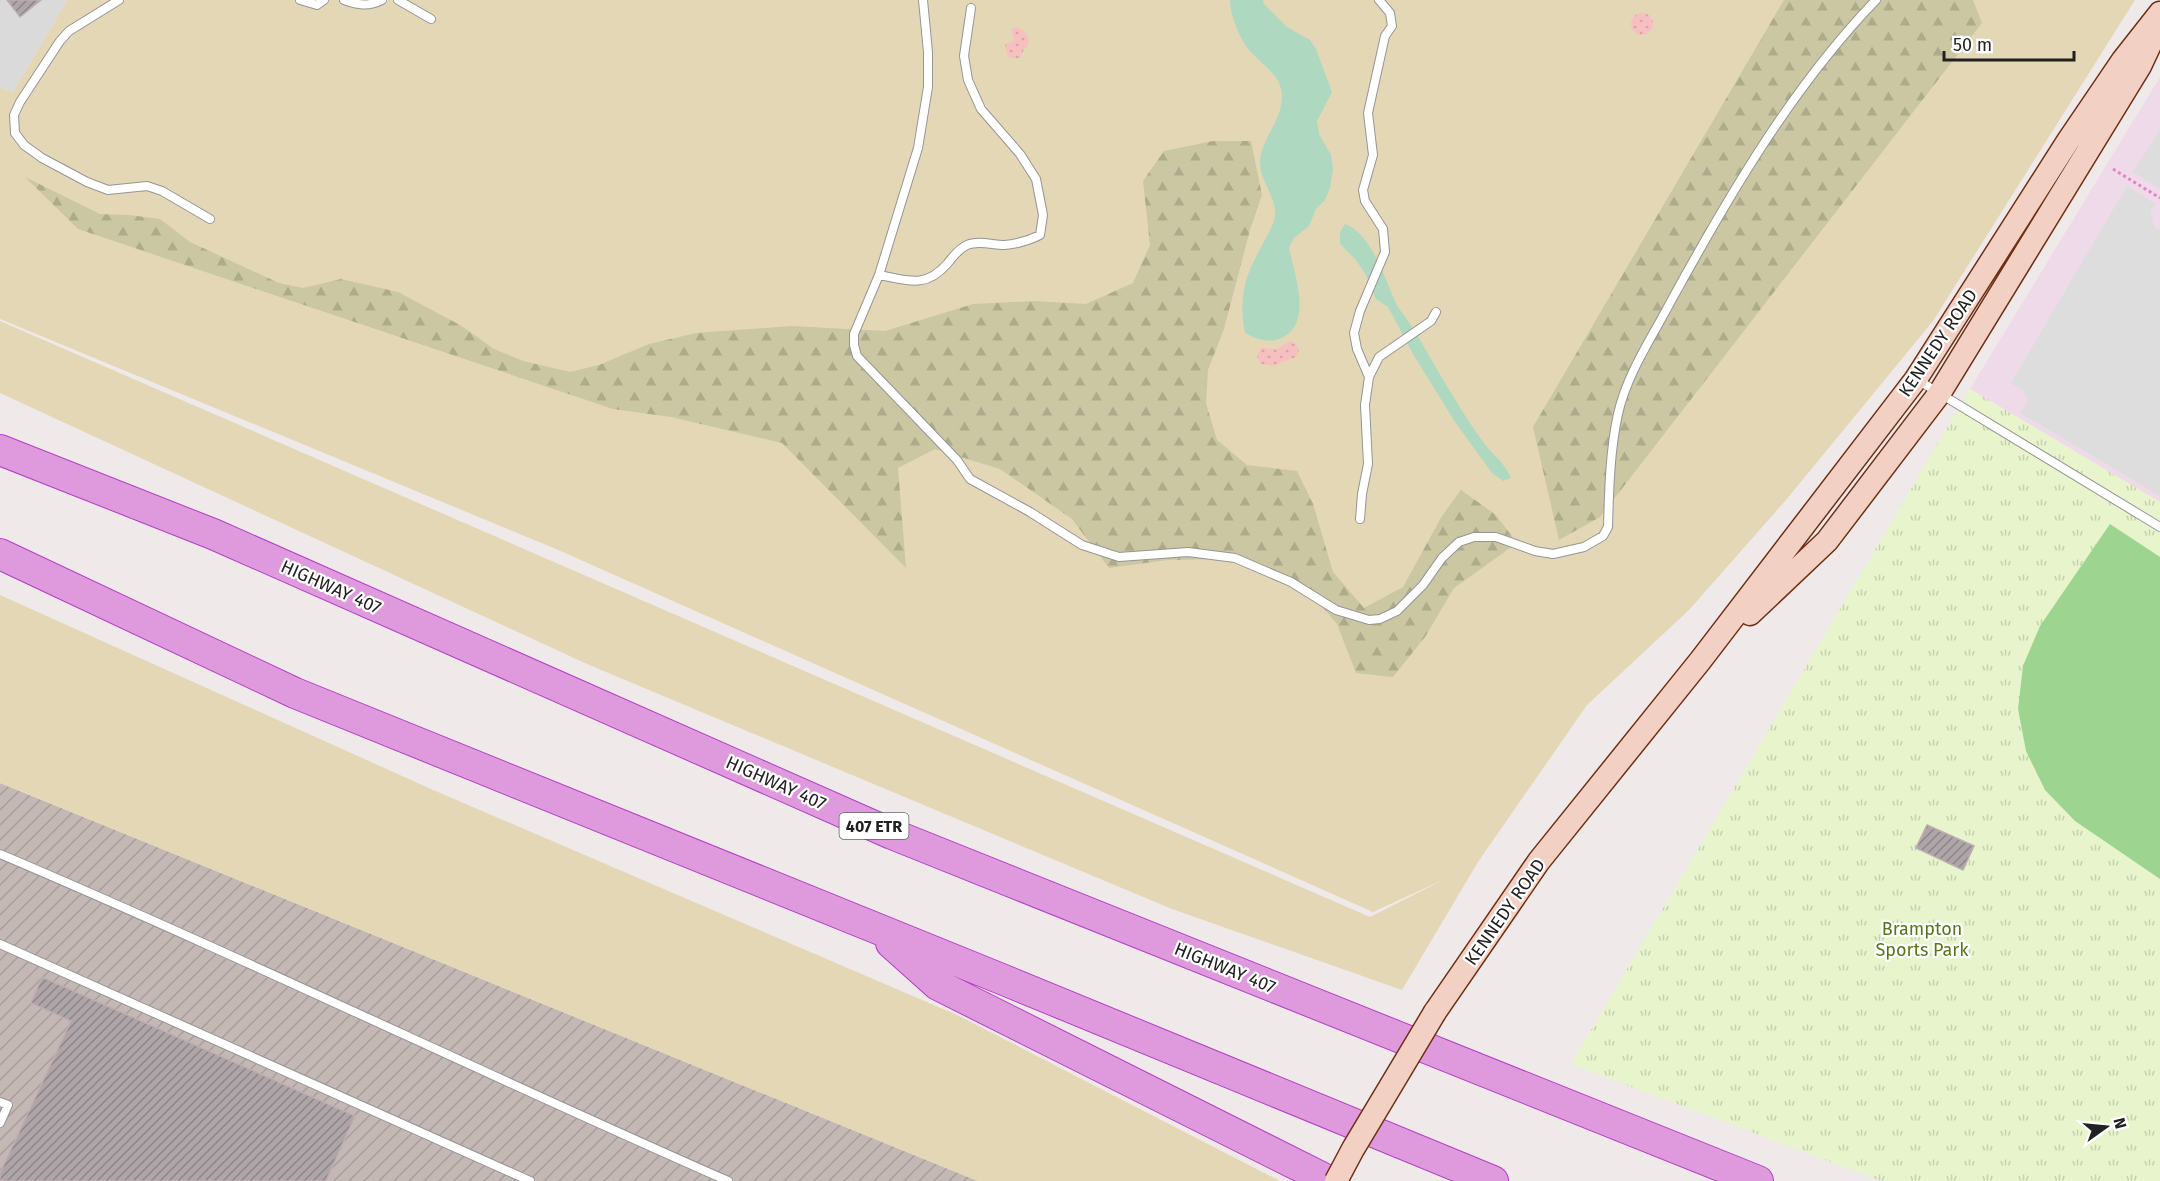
<svg xmlns="http://www.w3.org/2000/svg" width="2160" height="1181" viewBox="0 0 2160 1181" font-family="'Fira Sans',sans-serif">
<style>
.residential{fill:#dbdadb}
.commercial{fill:#eedae9}
.construction{fill:url(#construction-furrows)}
.grass{fill:#e4d7b5}
.forest{fill:url(#forest-firs)}
.sand{fill:url(#sand-dots)}
.park{fill:url(#park-tufts)}
.pitch{fill:#9dd590}
.parking{fill:#ddd}
.water{fill:#afd8c1}
.building{fill:url(#building-hatch);stroke:#c0adb3;stroke-width:1.5}
.lines{fill:none;stroke-linecap:round;stroke-linejoin:round}
.service-casing{stroke:#959595;stroke-width:10}
.secondary-casing{stroke:#6e2f12;stroke-width:25}
.motorway-casing{stroke:#b53dc7;stroke-width:32}
.path{stroke:#ea80c9;stroke-width:3;stroke-dasharray:3 3;stroke-linecap:butt}
.service{stroke:#fff;stroke-width:8}
.secondary{stroke:#f3d0c4;stroke-width:22}
.motorway{stroke:#de9adc;stroke-width:30}
.secondary-bridge-casing{stroke:#6e2f12;stroke-width:25;stroke-linecap:butt}
.secondary-bridge{stroke:#f3d0c4;stroke-width:22}
.labels{text-anchor:middle;stroke-width:4.5;stroke-linejoin:round;paint-order:stroke}
.shield{fill:#fff;stroke:#646464;stroke-width:1.5}
.shield-label{font-size:16px;font-weight:bold;fill:#212121}
.street-label{font-size:18px;fill:#212121;stroke:#fff}
.park-label{font-size:18px;fill:#5a7519;stroke:#fff}
</style>
<defs>
<pattern id="construction-furrows" width="10" height="10" patternUnits="userSpaceOnUse" patternTransform="scale(1.5)"><rect width="10" height="10" fill="#c4b8b5"/><path d="M-1 1l2-2M0 10L10 0M9 11l2-2" fill="none" stroke="#a89e9b"/></pattern>
<pattern id="forest-firs" width="22" height="20" patternUnits="userSpaceOnUse" patternTransform="scale(1.5)"><rect width="22" height="20" fill="#cac7a2"/><path d="M5 1l3.5 6h-7zM16 11l3.5 6h-7z" fill="#adab8b"/></pattern>
<pattern id="sand-dots" width="8" height="8" patternUnits="userSpaceOnUse" patternTransform="scale(1.5)"><rect width="8" height="8" fill="#f7c0c0"/><path d="M2 2h.1M6 6h.1" fill="none" stroke="#d3a5a5" stroke-width="1.8" stroke-linecap="round"/></pattern>
<pattern id="park-tufts" width="24" height="20" patternUnits="userSpaceOnUse" patternTransform="scale(1.5)"><rect width="24" height="20" fill="#e8f4cc"/><path d="M3 7l-1-3M5 7V3M7 7l1-3M15 17l-1-3M17 17v-4M19 17l1-3" fill="none" stroke="#c7d1af"/></pattern>
<pattern id="building-hatch" width="6" height="6" patternUnits="userSpaceOnUse" patternTransform="scale(1.5)"><rect width="6" height="6" fill="#aea5a8"/><path d="M-1 1l2-2M0 6l6-6M5 7l2-2" fill="none" stroke="#8d8688"/></pattern>
</defs>
<rect width="100%" height="100%" fill="#f0e9ea"/>
<!-- residential -->
<path class="residential" d="M 0,0 L 67,0 L 13,92 L 0,87 Z"/>
<!-- commercial -->
<path class="commercial" d="M 2160,77 L 2160,502 L 1970,389 Z"/>
<!-- construction -->
<path class="construction" d="M 0,783 L 978,1181 L 0,1181 Z"/>
<!-- grass -->
<path class="grass" d="M 67,0 L 2135,0 L 1933,321 L 1786,500 L 1689,610 L 1587,705 L 1478,862 L 1402,990 L 1172,909 L 587,664 L 0,393 L 0,321 L 1370,917 L 1447,878 L 1373,912 L 556,549 L 0,319 L 0,87 L 13,92 Z
M 0,595 L 431,789 L 957,1015 L 1280,1181 L 978,1181 L 0,783 Z"/>
<!-- forest -->
<path class="forest" d="M 1784,0 L 1973,0 L 1982,23 L 1600,517 L 1559,540 L 1533,427 Z
M 1213,141 L 1251,141 L 1262,195 L 1250,230 L 1224,329 L 1208,370 L 1206,403 L 1217,440 L 1247,465 L 1297,471 L 1313,504 L 1333,572 L 1364,608 L 1403,587 L 1442,516 L 1461,490 L 1496,515 L 1517,543 L 1454,588 L 1425,637 L 1393,677 L 1356,673 L 1337,624 L 1311,594 L 1285,582 L 1226,559 L 1168,560 L 1109,568 L 1072,519 L 1000,469 L 935,449 L 898,468 L 906,568 L 782,443 L 671,417 L 613,409 L 78,229 L 25,177 L 100,214 L 129,215 L 160,219 L 190,242 L 279,283 L 303,288 L 341,279 L 398,292 L 460,325 L 494,349 L 523,361 L 570,372 L 599,365 L 649,344 L 696,333 L 791,326 L 885,331 L 973,304 L 1034,301 L 1086,304 L 1133,283 L 1150,245 L 1143,181 L 1164,151 Z"/>
<!-- sand -->
<path class="sand" d="M1631 24a11 11 0 1 1 22 0a11 11 0 1 1-22 0Z
M 1015,27 L 1023,30 L 1029,38 L 1027,47 L 1024,48 L 1021,58 L 1010,58 L 1007,54 L 1005,45 L 1014,41 L 1011,29 Z
M 1288,342 L 1294,342 L 1299,350 L 1296,357 L 1273,366 L 1260,364 L 1257,356 L 1261,348 L 1277,349 Z"/>
<!-- park -->
<path class="park" d="M 1970,389 L 2160,502 L 2160,1181 L 1881,1181 L 1571,1064 Z"/>
<!-- pitch -->
<path class="pitch" d="M 2110,524 L 2160,557 L 2160,879 L 2075,821 L 2045,790 L 2026,751 L 2018,709 L 2023,666 L 2040,626 Z"/>
<!-- parking -->
<path class="parking" d="M 2160,130 L 2160,189 L 2133,172 Z
M 2127,186 L 2155,204 L 2150,212 L 2154,227 L 2160,230 L 2160,496 L 2020,413 L 2027,401 L 2026,395 L 2023,390 L 2011,383 Z"/>
<!-- water -->
<path class="water" d="M 1230,0 L 1263,0 L 1264,4 L 1287,27 L 1310,40 L 1316,49 L 1332,92 L 1317,121 L 1319,134 L 1331,155 L 1333,169 L 1330,188 L 1325,200 L 1316,209 L 1309,226 L 1294,238 L 1289,248 C 1294,273 1314,324 1281,338 C 1269,344 1256,339 1245,333 C 1239,303 1243,280 1258,253 C 1263,243 1271,231 1274,220 C 1280,200 1260,183 1260,163 C 1260,140 1281,122 1282,98 C 1283,72 1256,63 1244,43 C 1237,31 1230,14 1230,0 Z
M 1345,224 C 1373,234 1385,282 1398,307 C 1404,316 1411,324 1416,333 C 1437,369 1457,405 1481,439 C 1490,453 1505,462 1511,478 L 1503,481 L 1492,473 L 1455,422 L 1413,354 L 1388,307 L 1376,299 L 1366,275 L 1356,260 L 1340,244 L 1340,232 Z"/>
<!-- building -->
<path class="building" d="M 7,0 L 41,0 L 20,17 Z
M 1927,825 L 1974,846 L 1963,870 L 1916,848 Z
M 42,977 L 355,1116 L 326,1181 L 0,1181 L 0,1173 L 71,1021 L 31,1003 Z"/>
<g class="lines">
<!-- service casing -->
<g class="service-casing">
<path id="service" d="M 119,0 L 69,31 L 60,41 L 20,102 L 14,115 L 15,133 L 24,145 L 42,158 L 87,182 L 108,190 L 147,186 L 162,191 L 210,219
M 300,0 L 317,5 L 324,0
M 344,0 C 358,5 368,7 382,0
M 398,0 L 431,19
M 923,0 L 928,52 L 928,87 L 918,148 L 879,275 C 907,280 925,289 947,264 C 953,257 958,249 967,245 C 978,240 993,245 1004,245 C 1017,244 1028,241 1040,235 L 1043,215 L 1036,179 L 1020,154 L 981,109 L 968,80 L 964,56 L 971,8
M 879,275 L 854,334 L 854,345 L 857,356 L 957,460 L 970,479 L 1030,512 L 1082,545 L 1119,557 L 1188,552 L 1235,558 L 1291,582 L 1336,610 L 1369,620 L 1380,619 L 1397,611 L 1423,585 L 1442,558 L 1459,542 L 1474,537 L 1496,537 L 1535,551 L 1553,554 L 1584,547 L 1603,536 L 1608,527 C 1609,490 1610,450 1618,414 C 1627,374 1651,339 1670,303 C 1728,197 1792,87 1876,0
M 1369,377 L 1357,349 L 1354,333 L 1360,311 L 1385,252 L 1383,229 L 1365,201 L 1363,190 L 1373,155 L 1368,113 L 1385,36 L 1392,26 L 1390,13 L 1379,0
M 1916,379 L 2160,527
M 1360,519 L 1362,494 L 1368,464 L 1365,405 L 1369,377 L 1379,357 L 1431,321 L 1436,312
M 0,854 C 245,958 484,1074 728,1181
M 0,944 L 530,1181
M 0,1102 L 8,1105 L 0,1123"/>
</g>
<!-- secondary casing -->
<g class="secondary-casing">
<path id="secondary" d="M 1750,614 L 1827,541 L 1939,394 L 2140,66 L 2155,34
M 1435,1012 L 1539,861 L 1700,661 L 1916,379 L 2068,141 L 2123,60 L 2160,13"/>
</g>
<!-- motorway casing -->
<g class="motorway-casing">
<path id="motorway" d="M 0,450 L 213,534 L 892,834 L 1758,1181
M 0,554 L 295,693 L 1004,980 L 1493,1181
M 891,943 L 938,985 L 1329,1181"/>
</g>
<!-- path -->
<path class="path" d="M 2113,169 L 2160,198"/>
<!-- service -->
<use href="#service" class="service"/>
<!-- secondary -->
<use href="#secondary" class="secondary"/>
<!-- motorway -->
<use href="#motorway" class="motorway"/>
<!-- secondary-bridge casing -->
<g class="secondary-bridge-casing">
<path id="secondary-bridge" d="M 1336,1181 L 1353,1149 L 1435,1012"/>
</g>
<!-- secondary-bridge -->
<use href="#secondary-bridge" class="secondary-bridge"/>
</g>
<g class="labels">
<!-- shield labels -->
<rect class="shield" x="839.5" y="813" width="69" height="26" rx="4.5"/>
<g class="shield-label">
<text x="874" y="832">407 ETR</text>
</g>
<!-- street labels -->
<g class="street-label">
<text transform="translate(1938 343) rotate(-56)" y="6">KENNEDY ROAD</text>
<text transform="translate(331 587) rotate(24)" y="6">HIGHWAY 407</text>
<text transform="translate(776 783) rotate(24)" y="6">HIGHWAY 407</text>
<text transform="translate(1505 912) rotate(-55)" y="6">KENNEDY ROAD</text>
<text transform="translate(1225 968) rotate(22)" y="6">HIGHWAY 407</text>
</g>
<!-- park labels -->
<g class="park-label">
<text x="1922" y="935">Brampton<tspan x="1922" dy="21">Sports Park</tspan></text>
</g>
</g>
<!-- north arrow -->
<g transform="translate(2106 1127) rotate(75)" stroke="#ffffff" stroke-width="4.5" paint-order="stroke">
<path d="M0-4.5L10 22L0 15L-10 22Z" fill="#212121"/>
<text y="-9" font-size="16" font-weight="bold" text-anchor="middle" fill="#212121">N</text>
</g>
<!-- scale -->
<path d="M1944 51v9h130v-9" fill="none" stroke="#212121" stroke-width="3"/>
<text x="1953" y="51" font-size="18" fill="#212121" stroke="#ffffff" stroke-width="4.5" paint-order="stroke">50 m</text>
</svg>
